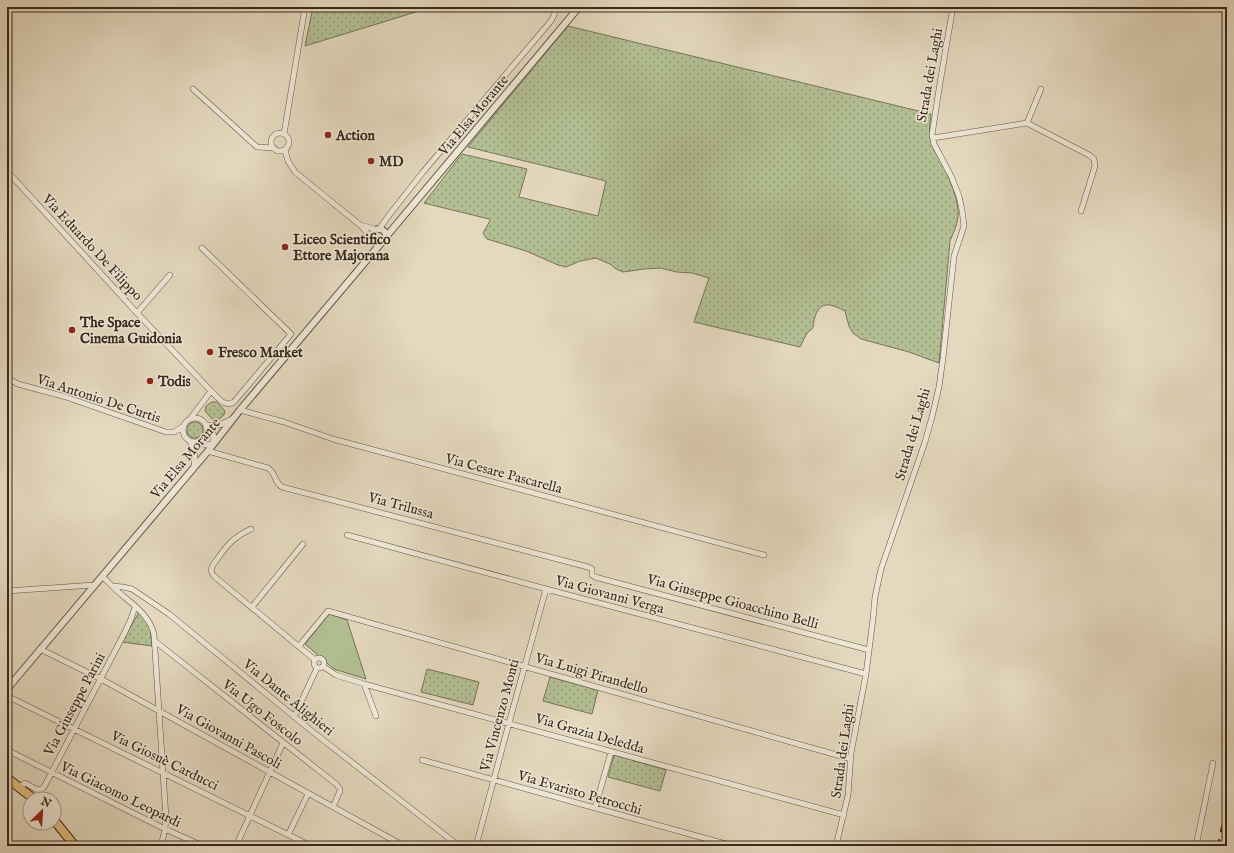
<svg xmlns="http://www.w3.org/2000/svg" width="1234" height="853" viewBox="0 0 1234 853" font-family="'IM FELL English',serif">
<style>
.grass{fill:url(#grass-dots);stroke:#767458}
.green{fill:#b2bf93;stroke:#767458}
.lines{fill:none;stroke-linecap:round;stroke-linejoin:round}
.minor-casing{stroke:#645645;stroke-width:6}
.tertiary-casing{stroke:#645645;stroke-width:8}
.primary-casing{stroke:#3a2a1d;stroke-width:10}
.minor{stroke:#ede6d5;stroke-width:5}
.tertiary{stroke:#ede6d5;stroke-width:6}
.primary{stroke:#e2bc7f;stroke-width:8}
.rail{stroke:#3a2a1d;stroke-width:2;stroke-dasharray:7 7;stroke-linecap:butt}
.poi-dot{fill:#8f2418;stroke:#ede6d5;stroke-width:1.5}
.labels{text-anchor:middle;stroke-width:3;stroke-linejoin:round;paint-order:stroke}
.street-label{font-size:14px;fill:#3a2a1d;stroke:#ede6d5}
.poi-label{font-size:14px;font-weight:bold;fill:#3a2a1d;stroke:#ede6d5;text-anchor:start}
</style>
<defs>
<pattern id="grass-dots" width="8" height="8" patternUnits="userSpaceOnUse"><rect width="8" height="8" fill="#b2bf93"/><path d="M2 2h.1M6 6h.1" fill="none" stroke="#929b77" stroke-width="1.8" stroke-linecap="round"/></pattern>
</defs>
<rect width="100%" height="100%" fill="#e4d8be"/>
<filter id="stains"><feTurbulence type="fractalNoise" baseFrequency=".005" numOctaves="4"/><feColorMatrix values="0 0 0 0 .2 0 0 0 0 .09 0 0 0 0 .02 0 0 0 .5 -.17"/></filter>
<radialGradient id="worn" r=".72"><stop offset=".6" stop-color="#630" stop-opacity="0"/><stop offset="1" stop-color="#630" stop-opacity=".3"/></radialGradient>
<!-- grass -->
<path class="grass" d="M 313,7 L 432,7 L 305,46 Z
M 568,26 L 931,114 C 930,124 928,135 932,145 C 934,151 938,156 941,161 C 948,175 960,202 958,217 C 957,226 953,233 950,241 L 939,363 L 909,352 L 861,339 L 853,333 L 849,326 L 845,311 C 841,309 835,306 830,305 C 817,303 814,318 813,328 L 807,333 L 800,347 L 694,322 L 709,278 L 692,273 L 677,272 L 660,268 L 644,269 L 623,272 L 616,269 L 610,264 L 596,258 L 580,261 L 566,267 L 558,265 L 526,251 L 487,239 L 483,233 L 490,221 L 489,219 L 424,203 L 462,154 L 527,169 L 519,197 L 598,216 L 606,181 L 468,147 Z
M 212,402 L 217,402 L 225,411 L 224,415 L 218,420 L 212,419 L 205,411 L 206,406 Z
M187 430a8 8 0 1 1 16 0a8 8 0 1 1-16 0Z
M 139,612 L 150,626 L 152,646 L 122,642 Z
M 427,669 L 479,682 L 473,705 L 421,692 Z
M 550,677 L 598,690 L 592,714 L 543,701 Z
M 614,755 L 666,770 L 660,791 L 608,777 Z"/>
<!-- green -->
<path class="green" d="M 329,614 L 347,620 L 366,679 L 334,669 L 305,644 Z"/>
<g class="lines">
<!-- minor casing -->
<g class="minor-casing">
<path id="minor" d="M 193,89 L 257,147 L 274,148
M 1027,123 L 1041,89
M271 142a9 9 0 1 1 18 0a9 9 0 1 1-18 0Z
M 284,134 L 305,7
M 933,138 L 1027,123 L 1089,155 L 1094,159 L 1095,166 L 1081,211
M 285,150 L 288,161 L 295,172 L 360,225 L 373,239
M 7,171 L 137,313 L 211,391
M 361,225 L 377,230
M 379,229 L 390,214 L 423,172 L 551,21 L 555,13 L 555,7
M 137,313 L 170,275
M 7,378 L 18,384 L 66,397 L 166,432 L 174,432 L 184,426
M 240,410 L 284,422 L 333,439 L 764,555
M183 430a12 12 0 1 1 24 0a12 12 0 1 1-24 0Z
M 190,419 L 211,391 C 218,397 224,408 234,402 L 291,334 L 202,248
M 207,425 L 220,425 L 232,419
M 190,441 L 195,455 L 194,467
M 196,442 L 207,445 L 213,443 C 215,436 213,430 207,425
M 208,451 L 268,468 C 276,473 274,482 282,487 L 588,567 L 592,569 L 592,575 L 595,577 L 869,650
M 251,529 C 230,539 226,547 213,565 C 210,570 211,573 215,577 L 315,660
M 347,535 L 546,589 L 866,674
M 102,576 L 112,586 L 123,587 L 132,589 L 169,614 L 313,732 L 459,846
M 112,586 C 127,601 150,613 154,635 L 166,818 L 165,829 L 161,846
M 7,591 L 94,585
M 252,607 L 303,544
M 156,642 L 336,784 L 340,789 L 340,791 L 333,807
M 299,646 L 328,611 L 851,759
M 40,649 L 101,679 L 404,846
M314 663a5 5 0 1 1 10 0a5 5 0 1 1-10 0Z
M 324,667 L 336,675 L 364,684 L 844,815
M 7,679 L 12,683
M 364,684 L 376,716
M 7,696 L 311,846
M 294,717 L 317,668
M 7,750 L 165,829 L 203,846
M 422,760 L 733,846
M 20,787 L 25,783 C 31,785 38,794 44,787 L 125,632 L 131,619 L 135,607
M 595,808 L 611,752
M 288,835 L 308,794
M 236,846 L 283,743
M 476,846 L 509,723 L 546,589
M 836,846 L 848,795 L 851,753 L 866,674 L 873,619 L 875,597 L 881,569 L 925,442 L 932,417 L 939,387 L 943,358 L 954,256 L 964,226 L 962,210 L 959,196 L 951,176 L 934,144 L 932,135 L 940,83 L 953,7
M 1196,846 L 1213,763
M 1227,846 L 1227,844"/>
</g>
<!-- tertiary casing -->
<g class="tertiary-casing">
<path id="tertiary" d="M372 236a7 7 0 1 1 14 0a7 7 0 1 1-14 0Z
M 385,238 L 579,7
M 7,689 L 208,451 L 240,410 L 382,242"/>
</g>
<!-- primary casing -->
<g class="primary-casing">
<path id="primary" d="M 7,778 L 34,799
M 54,820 L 75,846"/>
</g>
<!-- minor -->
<use href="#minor" class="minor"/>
<!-- tertiary -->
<use href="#tertiary" class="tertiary"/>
<!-- primary -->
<use href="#primary" class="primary"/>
<!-- rail -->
<path class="rail" d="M 1218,846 L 1227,802"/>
</g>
<!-- markers -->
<g class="poi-dot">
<circle cx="328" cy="135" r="4"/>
<circle cx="371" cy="161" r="4"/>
<circle cx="285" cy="247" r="4"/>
<circle cx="72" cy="330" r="4"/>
<circle cx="210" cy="352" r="4"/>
<circle cx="150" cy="381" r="4"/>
</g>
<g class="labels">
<!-- street labels -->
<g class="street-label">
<text transform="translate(929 75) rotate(-80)" y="5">Strada dei Laghi</text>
<text transform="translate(473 115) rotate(-50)" y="5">Via Elsa Morante</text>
<text transform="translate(93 247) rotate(47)" y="5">Via Eduardo De Filippo</text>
<text transform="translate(99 398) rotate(18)" y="5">Via Antonio De Curtis</text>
<text transform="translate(912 434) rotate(-74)" y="5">Strada dei Laghi</text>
<text transform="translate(185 458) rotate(-50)" y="5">Via Elsa Morante</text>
<text transform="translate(504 473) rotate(15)" y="5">Via Cesare Pascarella</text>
<text transform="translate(401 505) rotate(15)" y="5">Via Trilussa</text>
<text transform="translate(610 594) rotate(15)" y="5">Via Giovanni Verga</text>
<text transform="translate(733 601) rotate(15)" y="5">Via Giuseppe Gioacchino Belli</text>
<text transform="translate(592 673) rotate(16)" y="5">Via Luigi Pirandello</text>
<text transform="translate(289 697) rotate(39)" y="5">Via Dante Alighieri</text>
<text transform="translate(74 704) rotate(-62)" y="5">Via Giuseppe Parini</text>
<text transform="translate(263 712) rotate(38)" y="5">Via Ugo Foscolo</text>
<text transform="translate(499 715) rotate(-75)" y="5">Via Vincenzo Monti</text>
<text transform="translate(590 733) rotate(16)" y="5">Via Grazia Deledda</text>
<text transform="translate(229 736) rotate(29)" y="5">Via Giovanni Pascoli</text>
<text transform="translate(842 751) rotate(-82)" y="5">Strada dei Laghi</text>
<text transform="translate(165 760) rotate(26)" y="5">Via Giosuè Carducci</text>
<text transform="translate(580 792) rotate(16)" y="5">Via Evaristo Petrocchi</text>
<text transform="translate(121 794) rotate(26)" y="5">Via Giacomo Leopardi</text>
</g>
<!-- poi labels -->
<g class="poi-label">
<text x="336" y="140">Action</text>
<text x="379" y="166">MD</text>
<text x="293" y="244">Liceo Scientifico<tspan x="293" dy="16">Ettore Majorana</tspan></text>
<text x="80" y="327">The Space<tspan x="80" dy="16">Cinema Guidonia</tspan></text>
<text x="218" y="357">Fresco Market</text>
<text x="158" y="386">Todis</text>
</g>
</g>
<!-- margin -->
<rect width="1234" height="853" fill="none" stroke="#e4d8be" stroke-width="24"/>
<rect x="8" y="8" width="1218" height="837" fill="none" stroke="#3a2a1d" stroke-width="2"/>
<rect x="12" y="12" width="1210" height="829" fill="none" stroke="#3a2a1d"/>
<!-- north arrow -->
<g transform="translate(42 811) rotate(25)"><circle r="19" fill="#ede6d5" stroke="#a59b8b"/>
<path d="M0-3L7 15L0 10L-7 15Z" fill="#8f2418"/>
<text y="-6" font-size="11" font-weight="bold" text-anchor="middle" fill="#3a2a1d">N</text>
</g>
<rect width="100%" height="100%" filter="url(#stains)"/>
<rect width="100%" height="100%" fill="url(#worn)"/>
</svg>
